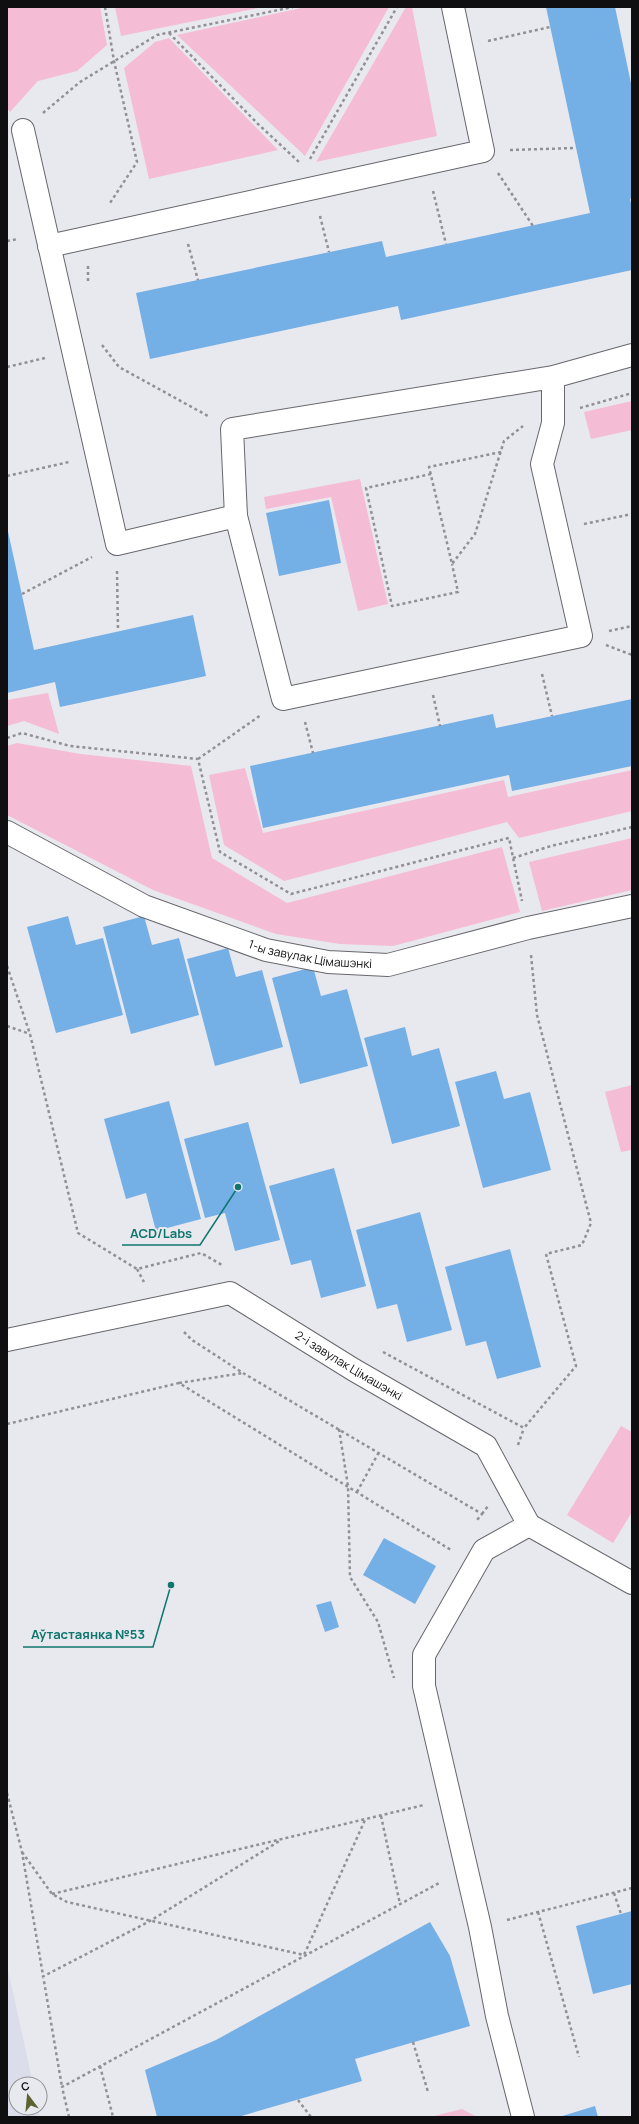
<svg xmlns="http://www.w3.org/2000/svg" width="639" height="2124" viewBox="0 0 639 2124" font-family="Manrope,sans-serif">
<style>
.built{fill:#dcddeb}
.green{fill:#f5bcd6}
.building{fill:#74afe5}
.lines{fill:none;stroke-linecap:round;stroke-linejoin:round}
.minor-casing{stroke:#67676d;stroke-width:24}
.path{stroke:#909095;stroke-width:2.5;stroke-dasharray:3 3;stroke-linecap:butt}
.minor{stroke:#fff;stroke-width:22}
.labels{text-anchor:middle;stroke-width:4;stroke-linejoin:round;paint-order:stroke}
.street-label{font-size:12px;fill:#0f0f11;stroke:#e8e8ef}
.leader{fill:none;stroke:#0f766e;stroke-width:1.5}
.callout-dot{fill:#0f766e;stroke:#e8e8ef;stroke-width:1.5}
.callout-label{font-size:13px;text-anchor:middle;font-weight:bold;fill:#0f766e;stroke:#e8e8ef;stroke-width:4;stroke-linejoin:round;paint-order:stroke}
</style>
<rect width="100%" height="100%" fill="#e8e8ef"/>
<!-- built -->
<path class="built" d="M 7,1965 L 33,2084 L 16,2084 L 16,2108 L 38,2108 L 40,2117 L 7,2117 Z"/>
<!-- green -->
<path class="green" d="M 7,7 L 100,7 L 107,45 L 77,71 L 38,81 L 10,112 L 7,108 Z
M 115,7 L 263,7 L 121,36 Z
M 306,7 L 389,7 L 305,156 L 177,35 Z
M 406,7 L 412,7 L 437,136 L 316,162 Z
M 169,38 L 278,150 L 149,179 L 124,68 L 155,42 Z
M 632,401 L 632,430 L 591,439 L 584,412 Z
M 360,479 L 388,604 L 358,611 L 331,497 L 266,509 L 264,497 Z
M 48,693 L 59,734 L 24,721 L 7,726 L 7,700 Z
M 17,743 L 81,754 L 191,766 L 212,858 L 287,903 L 502,847 L 520,912 L 393,946 L 340,944 L 276,934 L 153,890 L 7,815 L 7,746 Z
M 245,768 L 263,833 L 504,780 L 508,797 L 632,770 L 632,811 L 519,838 L 507,822 L 284,881 L 224,845 L 209,775 Z
M 632,838 L 632,890 L 542,911 L 529,862 Z
M 632,1085 L 632,1150 L 621,1152 L 605,1092 Z
M 621,1426 L 632,1432 L 632,1512 L 613,1543 L 567,1515 Z
M 462,2109 L 477,2117 L 430,2117 Z"/>
<!-- building -->
<path class="building" d="M 546,7 L 615,7 L 632,88 L 632,198 L 630,199 L 632,207 L 632,270 L 401,320 L 398,306 L 150,359 L 136,293 L 382,241 L 386,257 L 590,213 Z
M 329,500 L 341,563 L 279,576 L 266,513 Z
M 7,527 L 34,650 L 193,615 L 206,676 L 60,707 L 55,682 L 7,693 Z
M 632,699 L 632,766 L 512,791 L 509,775 L 263,828 L 250,766 L 493,714 L 496,728 Z
M 68,916 L 76,945 L 103,938 L 123,1015 L 56,1033 L 27,927 Z
M 144,916 L 152,945 L 179,938 L 199,1015 L 131,1034 L 103,927 Z
M 228,948 L 236,977 L 262,970 L 283,1047 L 215,1066 L 187,959 Z
M 313,967 L 321,996 L 347,989 L 368,1066 L 300,1084 L 272,978 Z
M 405,1027 L 412,1056 L 439,1048 L 460,1126 L 392,1144 L 364,1038 Z
M 496,1071 L 504,1099 L 530,1092 L 551,1170 L 483,1188 L 455,1082 Z
M 169,1101 L 201,1219 L 156,1231 L 146,1193 L 126,1199 L 104,1119 Z
M 248,1122 L 280,1240 L 235,1251 L 225,1213 L 205,1218 L 184,1139 Z
M 334,1168 L 366,1286 L 321,1298 L 311,1260 L 291,1265 L 269,1186 Z
M 420,1212 L 452,1330 L 407,1342 L 397,1304 L 377,1309 L 356,1230 Z
M 510,1249 L 541,1367 L 497,1379 L 486,1341 L 466,1346 L 445,1267 Z
M 384,1538 L 436,1566 L 415,1604 L 363,1575 Z
M 331,1601 L 339,1627 L 325,1632 L 316,1605 Z
M 632,1911 L 632,1984 L 593,1994 L 576,1926 Z
M 430,1922 L 450,1956 L 470,2026 L 355,2059 L 362,2081 L 238,2117 L 157,2117 L 145,2070 L 216,2040 Z
M 595,2106 L 598,2117 L 559,2117 Z"/>
<g class="lines">
<!-- minor casing -->
<g class="minor-casing">
<g id="minor">
<path d="M 23,130 L 117,544 L 236,516"/>
<path d="M 49,246 L 483,151 L 453,7"/>
<path d="M 553,377 L 553,423 L 542,464 L 581,636 L 283,699 L 236,516 L 232,429 L 553,377 L 632,355"/>
<path id="s1" d="M 7,832 L 144,906 L 266,950 L 328,962 L 388,965 L 528,928 L 632,906"/>
<path id="s2" d="M 7,1340 L 230,1293 L 354,1370 L 486,1446 L 529,1525 L 632,1583"/>
<path d="M 523,2117 L 497,2016 L 480,1927 L 424,1686 L 424,1655 L 484,1550 L 529,1525"/>
</g>
</g>
<!-- path -->
<path class="path" d="M 105,7 L 114,61 L 137,162 L 110,203
M 169,33 L 258,124 L 299,162
M 488,41 L 550,27
M 43,113 L 80,82 L 157,35 L 293,7
M 510,150 L 576,148
M 310,159 L 397,7
M 498,173 L 533,226
M 433,191 L 446,244
M 320,216 L 329,252
M 7,241 L 18,239
M 188,244 L 198,280
M 88,266 L 88,281
M 102,345 L 119,367 L 208,416
M 7,367 L 45,358
M 580,408 L 632,393
M 501,452 L 429,467 L 452,564 L 475,534 L 504,441 L 523,426
M 431,474 L 366,488 L 392,606 L 458,592 L 452,564
M 7,476 L 69,462
M 584,524 L 632,514
M 117,571 L 118,631
M 22,594 L 92,557
M 609,631 L 632,626
M 606,645 L 632,655
M 542,674 L 552,716
M 433,695 L 440,726
M 305,722 L 313,753
M 7,738 L 22,733 L 70,746 L 198,759 L 220,852 L 291,894 L 509,838 L 522,901
M 198,759 L 261,715
M 513,858 L 551,846 L 632,827
M 7,966 L 30,1034 L 78,1233 L 137,1269 L 201,1253 L 222,1265
M 7,1026 L 30,1034
M 137,1269 L 144,1282
M 184,1332 L 192,1340 L 243,1373 L 482,1514 L 477,1520
M 383,1352 L 524,1428 L 576,1366 L 546,1254 L 582,1245 L 591,1223 L 537,1015 L 531,955
M 179,1383 L 243,1373
M 7,1424 L 179,1383 L 451,1550
M 339,1429 L 348,1486 L 350,1577 L 378,1622 L 394,1678
M 518,1445 L 524,1428
M 357,1492 L 379,1452
M 482,1514 L 488,1506
M 7,1793 L 22,1852 L 62,2087
M 381,1816 L 400,1904
M 22,1852 L 52,1894 L 67,1902 L 304,1955 L 365,1820
M 614,1893 L 621,1914
M 52,1894 L 424,1805
M 538,1912 L 579,2057
M 507,1920 L 632,1888
M 42,1977 L 150,1921 L 281,1840
M 413,2042 L 428,2092
M 100,2066 L 113,2117
M 298,2100 L 311,2117
M 69,2117 L 62,2087 L 441,1882"/>
<!-- minor -->
<use href="#minor" class="minor"/>
</g>
<g class="labels">
<!-- street labels -->
<g class="street-label">
<text dy="4" stroke="none"><textPath href="#s1" startOffset="330">1-ы завулак Цімашэнкі</textPath></text>
<text dy="4" stroke="none"><textPath href="#s2" startOffset="367">2-і завулак Цімашэнкі</textPath></text>
</g>
</g>
<!-- callouts -->
<path class="leader" d="M238 1187L200 1245H122M171 1585L153 1647H23"/>
<g class="callout-dot">
<circle cx="238" cy="1187" r="4"/>
<circle cx="171" cy="1585" r="4"/>
</g>
<g class="callout-label">
<text x="161" y="1238">ACD/Labs</text>
<text x="88" y="1639">Аўтастаянка №53</text>
</g>
<!-- border -->
<rect width="639" height="2124" fill="none" stroke="#0f0f11" stroke-width="16"/>
<!-- north arrow -->
<g transform="translate(28 2096) rotate(344)"><circle r="19" fill="#e8e8ef" stroke="#919196"/>
<path d="M0-3L7 15L0 10L-7 15Z" fill="#5e622f"/>
<text y="-6" font-size="11" font-weight="bold" text-anchor="middle" fill="#0f0f11">С</text>
</g>
</svg>
